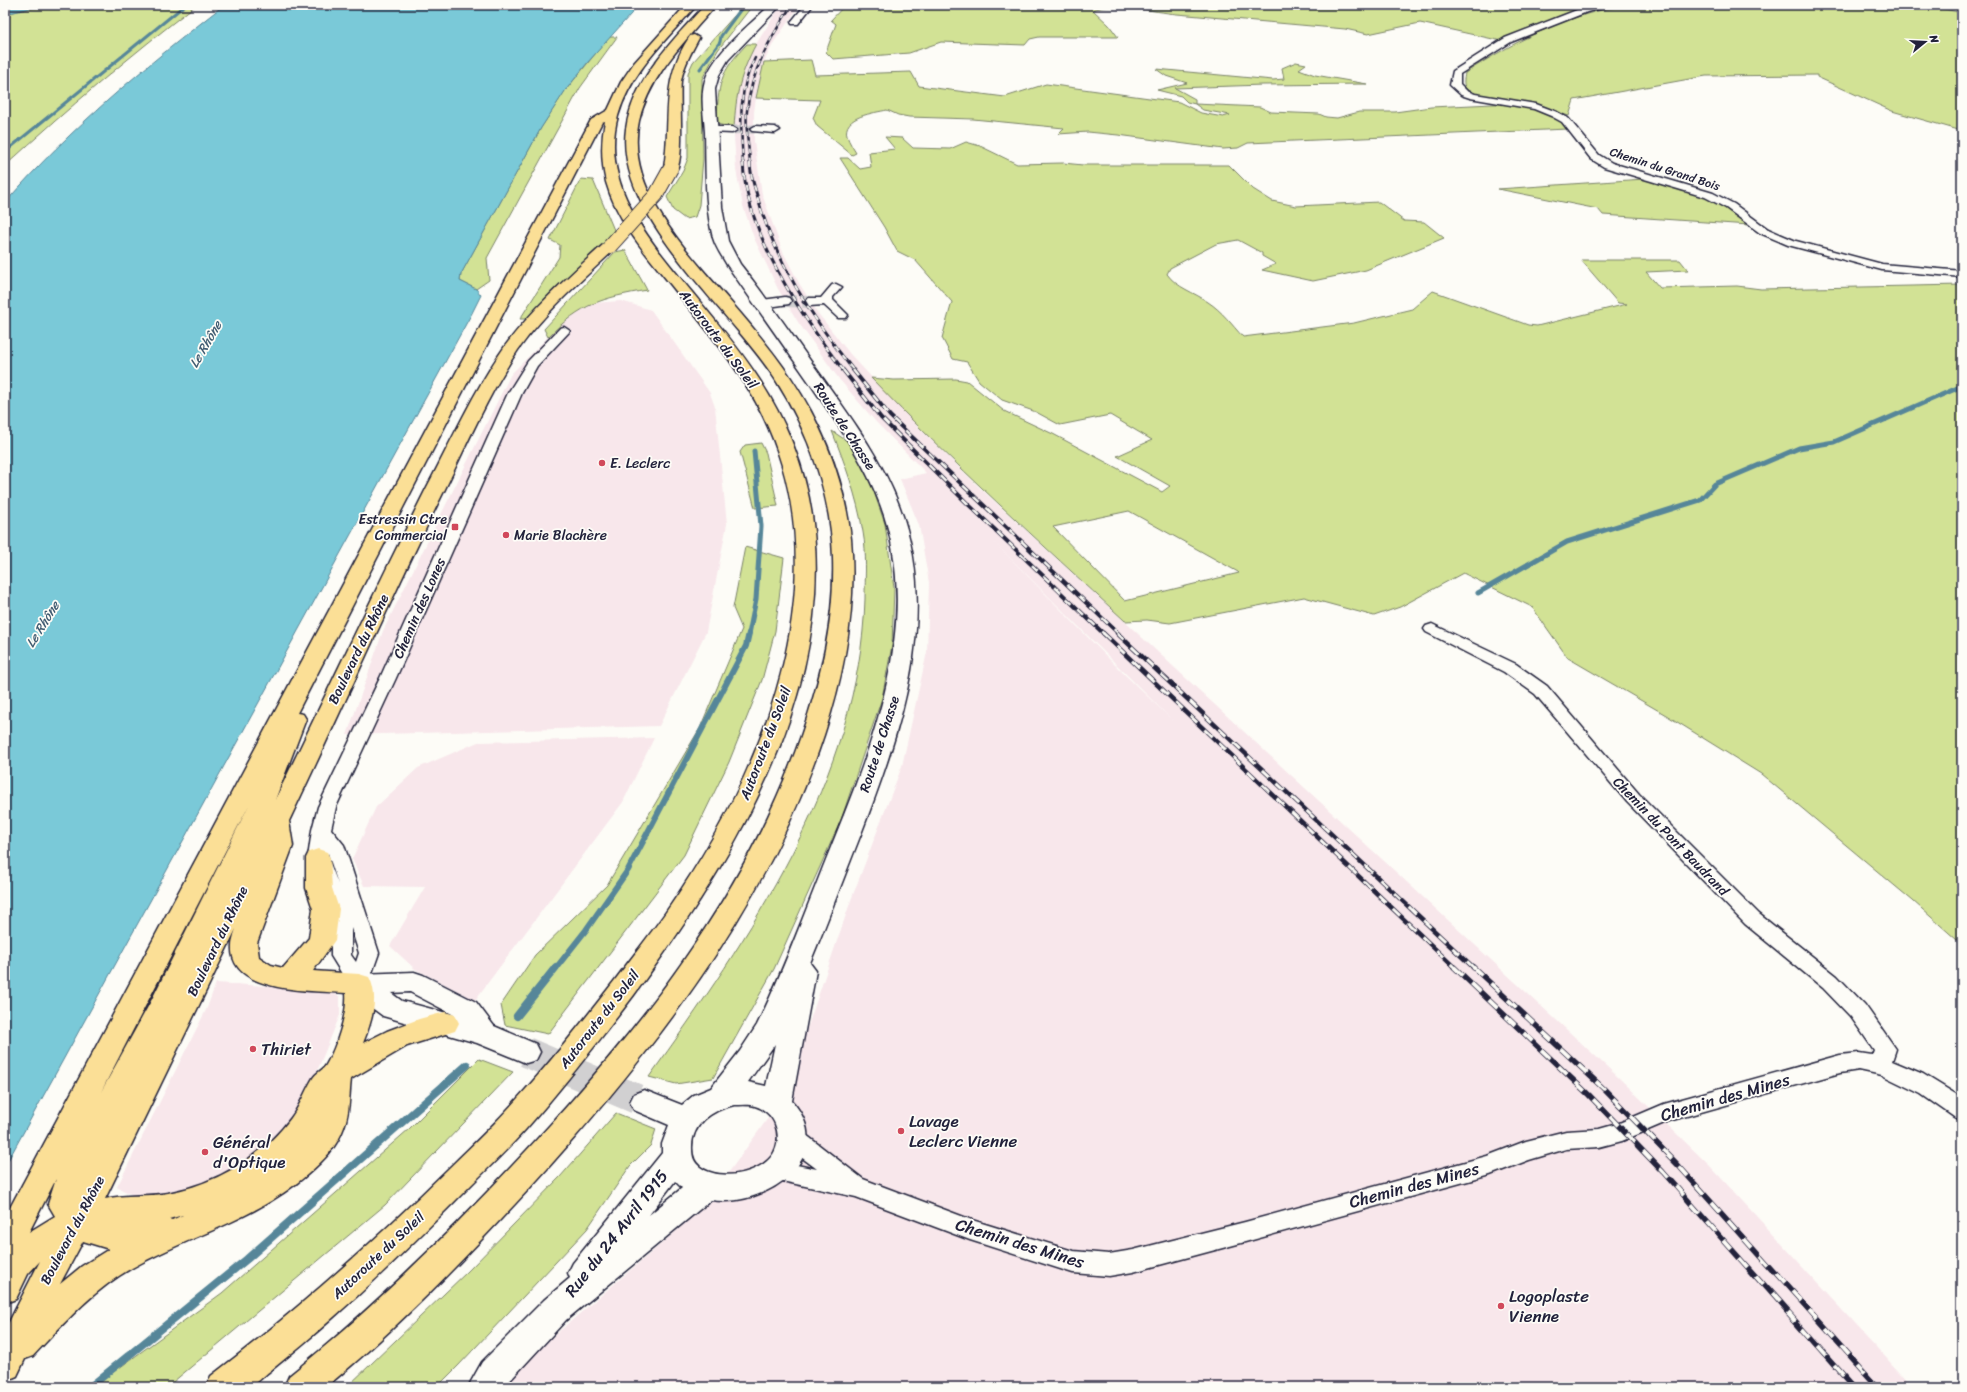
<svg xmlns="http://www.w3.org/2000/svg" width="1967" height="1392" viewBox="0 0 1967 1392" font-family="Sriracha,sans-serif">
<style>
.built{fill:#f8e7eb;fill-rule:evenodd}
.green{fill:#d2e295;stroke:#7a8268;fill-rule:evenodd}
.water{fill:#7ac9d8;stroke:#578699}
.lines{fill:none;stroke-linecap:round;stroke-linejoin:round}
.stream-far3{stroke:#578699;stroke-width:3}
.stream-far2{stroke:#578699;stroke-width:5}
.stream-far1{stroke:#578699;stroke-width:6}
.stream{stroke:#578699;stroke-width:8}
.street-tunnel-far1{stroke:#d1d0d1;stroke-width:9;stroke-dasharray:9 4.5;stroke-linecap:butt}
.street-tunnel{stroke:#d1d0d1;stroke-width:12;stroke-dasharray:12 5.5;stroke-linecap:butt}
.secondary-tunnel{stroke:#d1d0d1;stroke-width:30;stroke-dasharray:30 15;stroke-linecap:butt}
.street-casing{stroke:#22223b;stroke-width:3}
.secondary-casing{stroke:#22223b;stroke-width:3}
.highway-casing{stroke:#22223b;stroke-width:3}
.street{fill:#fdfcf7;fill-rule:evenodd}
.secondary{fill:#fdfcf7;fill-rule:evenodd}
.highway{fill:#fbdf96;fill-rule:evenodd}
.rail-far4-casing{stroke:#22223b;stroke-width:2.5}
.rail-far3-casing{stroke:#22223b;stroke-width:3}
.rail-far2-casing{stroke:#22223b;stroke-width:4}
.rail-far1-casing{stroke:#22223b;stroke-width:4.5}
.rail-casing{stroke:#22223b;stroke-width:5.5}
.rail-far4{stroke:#fdfcf7;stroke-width:1.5;stroke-dasharray:4.5;stroke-linecap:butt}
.rail-far3{stroke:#fdfcf7;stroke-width:2;stroke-dasharray:6;stroke-linecap:butt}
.rail-far2{stroke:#fdfcf7;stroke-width:2.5;stroke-dasharray:8;stroke-linecap:butt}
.rail-far1{stroke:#fdfcf7;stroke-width:3;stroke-dasharray:10;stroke-linecap:butt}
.rail{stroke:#fdfcf7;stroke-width:4;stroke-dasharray:12;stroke-linecap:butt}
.highway-bridge-casing{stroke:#22223b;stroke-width:16;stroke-linecap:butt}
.highway-bridge{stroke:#fbdf96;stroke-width:14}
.poi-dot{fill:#d1495b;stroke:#fdfcf7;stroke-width:1.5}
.labels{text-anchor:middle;stroke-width:3.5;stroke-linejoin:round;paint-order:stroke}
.far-street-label{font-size:12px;fill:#22223b;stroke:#fdfcf7}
.far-water-label{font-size:13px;font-style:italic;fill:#415c72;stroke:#fdfcf7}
.street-label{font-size:14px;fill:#22223b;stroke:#fdfcf7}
.poi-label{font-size:14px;fill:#22223b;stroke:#fdfcf7;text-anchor:start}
.near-poi-label{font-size:17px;fill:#22223b;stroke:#fdfcf7;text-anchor:start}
.near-street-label{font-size:17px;fill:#22223b;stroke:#fdfcf7}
</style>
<rect width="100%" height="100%" fill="#fdfcf7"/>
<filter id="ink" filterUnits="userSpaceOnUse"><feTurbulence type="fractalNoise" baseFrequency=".025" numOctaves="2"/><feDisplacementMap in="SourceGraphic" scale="8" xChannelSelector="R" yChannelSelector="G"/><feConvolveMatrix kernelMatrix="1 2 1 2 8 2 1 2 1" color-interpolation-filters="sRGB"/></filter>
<g filter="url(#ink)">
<!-- built -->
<path class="built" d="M 781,5 L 800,5 L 774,42 L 764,62 L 757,91 L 754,112 L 754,141 L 762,194 L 782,250 L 799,283 L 817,312 L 850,354 L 919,428 L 980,488 L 1618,1077 L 1710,1166 L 1914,1387 L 494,1387 L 703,1208 L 784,1096 L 851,900 L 902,766 L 927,652 L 929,583 L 919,525 L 900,479 L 926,473 L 875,421 L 839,379 L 798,322 L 778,289 L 754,238 L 743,206 L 736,170 L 734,136 L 735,103 L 740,76 L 746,63 L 756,44 ZM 994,542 L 1172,720 L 1119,669 Z
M 621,301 L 651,310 L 710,393 L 715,407 L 727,524 L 706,632 L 659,726 L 347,735 L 383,631 L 511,374 L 562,323 L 592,303 Z
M 654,738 L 623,802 L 475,1000 L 415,969 L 390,946 L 425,887 L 364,886 L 352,859 L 376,807 L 418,768 L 478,742 Z
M 216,983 L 331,990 L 340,997 L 340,1015 L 302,1108 L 271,1146 L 208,1184 L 140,1199 L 117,1187 L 207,1008 Z"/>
<!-- green -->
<path class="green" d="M 44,5 L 196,5 C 130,56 67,109 5,166 L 5,14 Z
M 845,5 L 1594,5 L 1502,41 L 1420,23 L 1368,34 L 1345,29 C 1289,24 1233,19 1177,14 C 1155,12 1112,2 1093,10 L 1109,25 L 1118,37 L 1039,37 L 1030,39 L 1025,45 L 941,42 L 909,53 L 833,59 L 826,52 L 836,24 L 831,20 Z
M 1629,5 L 1927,5 L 1962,13 L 1962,131 L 1892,111 L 1817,77 L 1817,75 L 1706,76 L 1574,100 L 1569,116 C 1557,113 1546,107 1534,104 C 1517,101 1480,99 1468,90 C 1462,86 1464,79 1465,73 C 1515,41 1569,13 1629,5 Z
M 743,6 L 752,6 L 718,50 L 702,79 L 703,159 L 699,205 L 695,217 L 685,219 L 673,210 L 667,197 L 683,171 L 688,158 L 688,73 L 693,62 Z
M 609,37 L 617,37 L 580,88 L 487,258 L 489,280 L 476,289 L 460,281 L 461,274 L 541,128 L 565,91 Z
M 747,44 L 756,44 C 740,74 736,94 734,128 L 717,124 C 718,84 719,73 747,44 Z
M 811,60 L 815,75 L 911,72 L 919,86 L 1005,97 L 1046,84 L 1179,102 L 1201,113 L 1223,117 L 1230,115 L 1203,110 L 1195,104 L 1187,102 L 1181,96 L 1157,90 L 1187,83 L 1166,76 L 1156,69 L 1273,80 L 1284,79 L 1282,68 L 1296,62 L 1306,64 L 1299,69 L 1315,75 L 1367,84 L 1263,85 L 1175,88 L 1195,99 L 1195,104 L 1260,107 L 1271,112 L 1319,114 L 1326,117 L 1337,118 L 1359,112 L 1395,112 L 1431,107 L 1513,103 L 1548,113 L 1562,120 L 1568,129 L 1248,143 L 1238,148 L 1223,149 L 1118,135 L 1088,132 L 1058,134 L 1064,128 L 973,119 L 909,117 L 898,115 L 887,110 C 874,113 842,116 847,136 C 849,142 853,148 856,153 L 852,155 L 817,126 L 813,118 L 820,100 L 756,98 L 764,62 Z
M 885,137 L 902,138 L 913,148 L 950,149 L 966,142 L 980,146 L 1017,164 L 1063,163 L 1083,165 L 1229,165 L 1253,189 L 1272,201 L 1296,206 L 1379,202 L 1404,221 L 1424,222 L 1444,238 L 1366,270 L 1313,281 L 1262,270 L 1276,264 L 1262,256 L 1262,253 L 1238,240 L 1216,244 L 1170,268 L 1167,274 C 1177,288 1194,292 1208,302 C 1222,311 1232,325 1243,337 L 1354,323 L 1412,309 L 1433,291 L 1528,325 L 1537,326 L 1627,304 L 1618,303 L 1581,260 L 1680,260 L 1688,270 L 1646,272 L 1660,288 L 1737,286 L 1761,289 L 1962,285 L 1962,956 L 1957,940 L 1913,901 L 1761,774 L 1666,715 L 1568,658 L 1532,607 L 1463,573 L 1400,607 L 1374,616 L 1304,597 L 1170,623 L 1147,620 L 1125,621 C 1039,541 952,463 871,378 L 894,380 L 956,379 L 967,381 L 1004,411 L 1053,434 L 1162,492 L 1170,486 L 1117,456 L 1152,440 L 1110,415 L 1060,425 L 1036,412 L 1002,400 L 979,381 L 967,362 L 953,359 L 942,338 L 952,302 L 915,260 L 897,251 L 884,227 L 840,158 L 848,158 L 860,169 L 871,167 L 869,152 L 895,149 ZM 1129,511 L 1238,572 L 1239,573 L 1125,601 L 1053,527 Z
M 581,179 L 593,180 L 614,230 L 609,238 L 528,319 L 520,319 L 559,257 L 560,245 L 550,240 Z
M 1644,179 L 1699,194 L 1727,207 L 1749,225 L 1603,215 L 1598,209 L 1498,189 Z
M 625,250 L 647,290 C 602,298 582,303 548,337 L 544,329 L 615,252 Z
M 832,431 L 850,443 L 872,486 L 885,524 L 894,588 L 892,645 L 882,698 L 841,820 L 774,969 L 713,1078 L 676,1084 L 649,1077 C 749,938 860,776 865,599 C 865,577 867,554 863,532 C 857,496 845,464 832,431 Z
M 761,443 L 766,453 L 778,506 L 755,508 L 740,452 L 745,445 Z
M 745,547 L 784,558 L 775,631 L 762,680 L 729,762 L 684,855 L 548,1034 L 505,1025 L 501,1005 L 535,955 L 607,885 L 700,728 L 742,629 L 733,608 Z
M 479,1059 L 513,1072 L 385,1205 L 167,1387 L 93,1387 L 222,1293 L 409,1129 Z
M 616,1113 L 656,1129 L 651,1145 L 630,1166 L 587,1229 L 458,1366 L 437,1387 L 347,1387 L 468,1271 L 560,1177 Z"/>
<!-- water -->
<path class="water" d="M 5,5 L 44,5 L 5,14 Z
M 224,5 L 639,5 L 588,62 L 565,91 L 541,128 L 461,274 L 460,281 L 476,289 L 481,295 L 472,313 L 5,1166 L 5,203 C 70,128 147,65 224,5 Z"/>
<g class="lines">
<!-- stream-far3 -->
<path class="stream-far3" d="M 700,69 L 720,42 L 721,36 L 744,5
M 5,152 L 185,5"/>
<!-- stream-far2 -->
<path class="stream-far2" d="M 1478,593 L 1567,542 L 1700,500 L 1715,484 L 1799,448 L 1834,442 L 1962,386
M 749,634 L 756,599 L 761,526 L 754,451"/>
<!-- stream-far1 -->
<path class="stream-far1" d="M 556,968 L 586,930 L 628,870 L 746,646 L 749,633"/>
<!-- stream -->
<path class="stream" d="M 517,1016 L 556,967
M 90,1387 L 247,1259 L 467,1065"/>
<!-- street-tunnel-far1 -->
<path class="street-tunnel-far1" d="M 732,130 L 755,129"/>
<!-- street-tunnel -->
<path class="street-tunnel" d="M 785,301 L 809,302"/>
<!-- secondary-tunnel -->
<path class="secondary-tunnel" d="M 526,1052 L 644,1102"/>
<!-- street casing -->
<g class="street-casing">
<path id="street" d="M 805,5 L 813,5 L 798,24 L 792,24 L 791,22 Z
M 1597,5 L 1612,5 L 1587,12 L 1511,42 L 1460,74 L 1460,84 L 1467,91 L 1475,94 L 1536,104 L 1557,112 L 1568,118 L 1599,155 L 1612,163 L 1713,193 L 1734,204 L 1768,229 L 1796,241 L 1882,264 L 1962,271 L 1962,277 L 1882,270 L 1788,245 L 1760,233 L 1726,208 L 1705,197 L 1604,167 L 1591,159 L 1562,122 L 1551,116 L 1534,109 L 1470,98 L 1461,95 L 1450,85 L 1453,71 L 1505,38 L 1582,8 Z
M 755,126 L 775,127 L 780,130 L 775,133 L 752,131 L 750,129 Z
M 711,127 L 732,127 L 737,130 L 732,133 L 708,132 L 706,130 L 708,128 Z
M 836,284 L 842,287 L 833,297 L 833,300 L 848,315 L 846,318 L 838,318 L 824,305 L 809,306 L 803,302 L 809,298 L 821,298 L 832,285 Z
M 785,297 L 789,298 L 791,301 L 789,304 L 762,308 L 756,304 L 762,300 Z
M 564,327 L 570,331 L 537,366 L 522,393 L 396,678 L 336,807 L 331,829 L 344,845 L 379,953 L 366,990 L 359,992 L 352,990 L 331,956 L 331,919 L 308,858 L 312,830 L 318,807 L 380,678 L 508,393 L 528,361 L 560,328 ZM 328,853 L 338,884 L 328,858 ZM 351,928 L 359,953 L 356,962 L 351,955 Z
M 1432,624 L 1516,664 L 1547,686 L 1639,794 L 1759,914 L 1837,976 L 1865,1005 L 1896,1049 L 1892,1061 L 1923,1074 L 1962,1098 L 1962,1120 L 1954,1117 L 1921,1094 L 1882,1075 L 1859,1070 L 1840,1073 L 1669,1121 L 1622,1141 L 1599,1147 L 1566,1149 L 1529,1160 L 1490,1175 L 1245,1242 L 1133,1272 L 1109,1276 L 1073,1273 L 970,1240 L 856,1197 L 768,1178 L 764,1171 L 768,1164 L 776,1161 L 817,1169 L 785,1145 L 782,1138 L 785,1131 L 793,1129 L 801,1131 L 863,1179 L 972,1220 L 1073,1251 L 1109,1254 L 1133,1250 L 1245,1222 L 1487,1156 L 1526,1141 L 1566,1131 L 1599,1129 L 1617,1124 L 1664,1104 L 1840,1055 L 1859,1053 L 1872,1055 L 1874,1050 L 1851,1017 L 1823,988 L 1745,924 L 1627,802 L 1535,694 L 1504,672 L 1426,632 L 1424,629 L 1426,626 Z"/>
</g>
<!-- secondary casing -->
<g class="secondary-casing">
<path id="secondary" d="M 770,5 L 781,5 L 728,60 L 719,75 L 715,89 L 722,207 L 728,241 L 740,264 C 768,299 793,337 819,373 C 849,415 881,457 899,505 C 941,614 901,730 861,834 C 844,877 828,920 810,963 L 816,971 L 792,1101 C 840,1156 766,1209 711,1200 L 566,1320 L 504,1387 L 468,1387 L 482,1362 L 544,1300 L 570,1278 L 568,1273 L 573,1263 L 662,1153 L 662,1144 L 669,1125 L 634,1110 L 630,1102 L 634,1094 L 644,1090 L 682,1105 L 694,1095 L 711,1088 L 740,1051 L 757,1025 C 782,974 802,920 823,867 C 868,755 926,625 880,504 C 864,461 837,423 811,385 C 783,345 755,305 727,265 C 722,256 716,248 713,238 C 704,204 706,167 705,132 C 704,113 699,93 707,75 C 720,47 749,26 770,5 ZM 775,1044 L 766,1086 L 748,1082 ZM 734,1105 C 741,1105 749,1104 755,1106 C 763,1108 772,1116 775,1124 C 778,1132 779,1139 776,1148 C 768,1173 721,1183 700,1167 C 694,1162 692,1157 692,1149 C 691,1124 712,1110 734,1105 ZM 675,1181 L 682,1188 L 649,1215 Z
M 414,972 L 423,975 L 476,1002 L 494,1026 L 536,1044 L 540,1052 L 536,1060 L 526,1063 L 477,1043 L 383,1016 L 349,991 L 346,984 L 349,977 L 359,974 ZM 410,992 L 454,1015 L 402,1001 L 391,993 Z"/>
</g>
<!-- highway casing -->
<g class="highway-casing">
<path id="highway" d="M 686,5 L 697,5 C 667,39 631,71 618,116 C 599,185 651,242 691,291 C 715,320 739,348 759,379 C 789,425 809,477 814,532 C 823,623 797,717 757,798 C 723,869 680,932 634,995 C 599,1041 564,1086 526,1129 C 509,1148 490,1166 472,1184 C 427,1229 383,1274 335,1316 C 314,1335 292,1353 270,1371 C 264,1375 256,1385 249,1387 C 242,1389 215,1387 206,1387 L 211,1376 C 295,1312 373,1243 448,1169 C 468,1149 489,1130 508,1109 C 546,1068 581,1024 615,980 C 632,957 650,935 666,912 C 763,773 843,582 763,416 C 740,368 704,327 671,285 C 646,254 617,221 606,182 C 601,161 601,141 605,121 L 602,122 L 297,713 L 303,714 L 306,719 L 275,800 C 326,695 375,590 427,487 C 452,440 474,390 505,346 C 533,308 570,275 605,243 L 615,243 L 617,246 L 615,249 C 581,281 545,312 518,350 C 489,393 468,442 445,489 C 391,598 342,710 289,821 L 293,846 L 257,943 L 259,957 L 271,965 L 283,968 L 309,938 L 313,909 L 306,888 L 306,858 L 309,852 L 318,849 L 327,852 L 330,858 L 332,888 L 339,909 L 335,940 L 313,971 L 359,974 L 369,977 C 380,998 371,1023 363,1043 L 387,1031 L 419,1019 L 445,1012 L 455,1015 L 459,1023 L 455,1031 L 407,1046 L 351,1079 C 349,1095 350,1112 344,1127 C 337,1147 324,1160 308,1174 C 254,1221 192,1234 132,1268 C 93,1290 63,1324 33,1356 L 25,1359 L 17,1376 L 5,1381 L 5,1330 L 40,1261 L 28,1274 L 16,1299 L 5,1303 L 5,1217 L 591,120 L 608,110 L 621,82 L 634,63 ZM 249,805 L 150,1003 L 101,1092 ZM 236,929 C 211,994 307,990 346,993 C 348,1013 336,1048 326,1065 C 323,1070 316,1073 313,1078 C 305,1091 300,1106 291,1118 C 262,1157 216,1184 168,1193 C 147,1197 126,1194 105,1199 ZM 56,1179 L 48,1204 L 55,1216 L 29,1232 ZM 183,1215 L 172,1220 L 169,1219 ZM 83,1241 L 109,1249 L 82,1266 L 60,1284 Z
M 705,5 L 716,5 C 686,41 650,74 639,121 C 624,190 689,253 729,300 C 751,325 772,350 791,378 C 823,426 845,482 851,539 C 857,606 845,672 824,735 C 766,910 651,1055 528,1190 C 464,1259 399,1327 326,1387 L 284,1387 L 289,1376 C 369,1312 442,1240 512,1166 C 632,1039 743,903 801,736 C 821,679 835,619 833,558 C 831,494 809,432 775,379 C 730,309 614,215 626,129 C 633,79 673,40 705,5 Z
M 694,35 L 699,38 C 692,51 684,65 681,81 C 679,101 685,158 676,171 L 666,171 L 664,168 C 672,118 659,82 690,36 Z"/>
</g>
<!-- street -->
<use href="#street" class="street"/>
<!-- secondary -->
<use href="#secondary" class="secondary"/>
<!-- highway -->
<use href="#highway" class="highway"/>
<!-- rail-far4 casing -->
<g class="rail-far4-casing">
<path id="rail-far4" d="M 743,163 C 741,128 737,91 755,58
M 750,163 C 749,147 745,128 747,111 C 751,71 770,38 792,5"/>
</g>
<!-- rail-far3 casing -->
<g class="rail-far3-casing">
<path id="rail-far3" d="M 743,162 C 746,233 801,316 844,371
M 750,162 C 750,173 753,182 756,192 C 773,258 812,318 854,371"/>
</g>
<!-- rail-far2 casing -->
<g class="rail-far2-casing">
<path id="rail-far2" d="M 843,370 L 881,418 L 968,504 L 1104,634
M 853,370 L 890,416 L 1119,634"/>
</g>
<!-- rail-far1 casing -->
<g class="rail-far1-casing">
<path id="rail-far1" d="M 1103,633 L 1455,968
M 1117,633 L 1474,968"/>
</g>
<!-- rail casing -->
<g class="rail-casing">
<path id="rail" d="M 1454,967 L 1589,1095 L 1663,1172 L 1854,1387
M 1473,967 L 1603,1088 L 1678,1165 L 1877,1387"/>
</g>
<!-- rail-far4 -->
<use href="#rail-far4" class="rail-far4"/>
<!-- rail-far3 -->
<use href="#rail-far3" class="rail-far3"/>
<!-- rail-far2 -->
<use href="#rail-far2" class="rail-far2"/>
<!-- rail-far1 -->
<use href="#rail-far1" class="rail-far1"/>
<!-- rail -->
<use href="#rail" class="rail"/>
<!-- highway-bridge casing -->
<g class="highway-bridge-casing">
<path id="highway-bridge" d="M 610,246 L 656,195 L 671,168"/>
</g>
<!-- highway-bridge -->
<use href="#highway-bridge" class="highway-bridge"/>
</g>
</g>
<!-- markers -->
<g class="poi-dot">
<circle cx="602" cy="463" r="4"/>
<rect x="451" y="523" width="8" height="8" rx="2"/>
<circle cx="506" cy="535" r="4"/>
<circle cx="253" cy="1049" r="4"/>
<circle cx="901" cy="1131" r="4"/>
<circle cx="205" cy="1152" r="4"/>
<circle cx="1501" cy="1306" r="4"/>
</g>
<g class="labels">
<!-- far-street labels -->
<g class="far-street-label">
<text transform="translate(1665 169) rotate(18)" y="4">Chemin du Grand Bois</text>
</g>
<!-- far-water labels -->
<g class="far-water-label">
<text transform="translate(205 344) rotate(-60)" y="5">Le Rhône</text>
<text transform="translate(42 624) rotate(-58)" y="5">Le Rhône</text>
</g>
<!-- street labels -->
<g class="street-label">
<text transform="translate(719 339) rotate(53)" y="5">Autoroute du Soleil</text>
<text transform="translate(845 426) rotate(57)" y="5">Route de Chasse</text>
<text transform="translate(419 608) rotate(-66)" y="5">Chemin des Lones</text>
<text transform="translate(358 649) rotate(-64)" y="5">Boulevard du Rhône</text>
<text transform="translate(765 743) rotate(-69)" y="5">Autoroute du Soleil</text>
<text transform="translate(879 744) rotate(-72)" y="5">Route de Chasse</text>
<text transform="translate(1671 836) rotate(46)" y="5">Chemin du Pont Baudrand</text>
<text transform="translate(217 941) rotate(-64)" y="5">Boulevard du Rhône</text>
<text transform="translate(599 1019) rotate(-52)" y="5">Autoroute du Soleil</text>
<text transform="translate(72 1230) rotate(-62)" y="5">Boulevard du Rhône</text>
<text transform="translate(378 1255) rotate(-43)" y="5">Autoroute du Soleil</text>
</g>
<!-- poi labels -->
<g class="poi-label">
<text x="610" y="468">E. Leclerc</text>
<text x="447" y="524" text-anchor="end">Estressin Ctre<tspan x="447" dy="16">Commercial</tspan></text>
<text x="514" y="540">Marie Blachère</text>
</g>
<!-- near-poi labels -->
<g class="near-poi-label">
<text x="261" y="1055">Thiriet</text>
<text x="909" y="1127">Lavage<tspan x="909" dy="20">Leclerc Vienne</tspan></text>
<text x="213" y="1148">Général<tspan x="213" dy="20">d'Optique</tspan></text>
<text x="1509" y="1302">Logoplaste<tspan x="1509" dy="20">Vienne</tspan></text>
</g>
<!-- near-street labels -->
<g class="near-street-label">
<text transform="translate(1725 1097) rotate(-16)" y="6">Chemin des Mines</text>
<text transform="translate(1414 1185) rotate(-15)" y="6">Chemin des Mines</text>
<text transform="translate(616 1233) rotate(-52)" y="6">Rue du 24 Avril 1915</text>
<text transform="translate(1020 1243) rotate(17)" y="6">Chemin des Mines</text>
</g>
</g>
<!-- margin -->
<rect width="1967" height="1392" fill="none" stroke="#fdfcf7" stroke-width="20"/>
<rect x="10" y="10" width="1947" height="1372" fill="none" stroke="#22223b" stroke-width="1.5" filter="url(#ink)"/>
<!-- north arrow -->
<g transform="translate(1925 42) rotate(72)" stroke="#fdfcf7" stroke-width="3" paint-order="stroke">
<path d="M0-3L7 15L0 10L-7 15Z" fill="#22223b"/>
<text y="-6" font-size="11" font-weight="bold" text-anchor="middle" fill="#22223b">N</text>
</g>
</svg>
